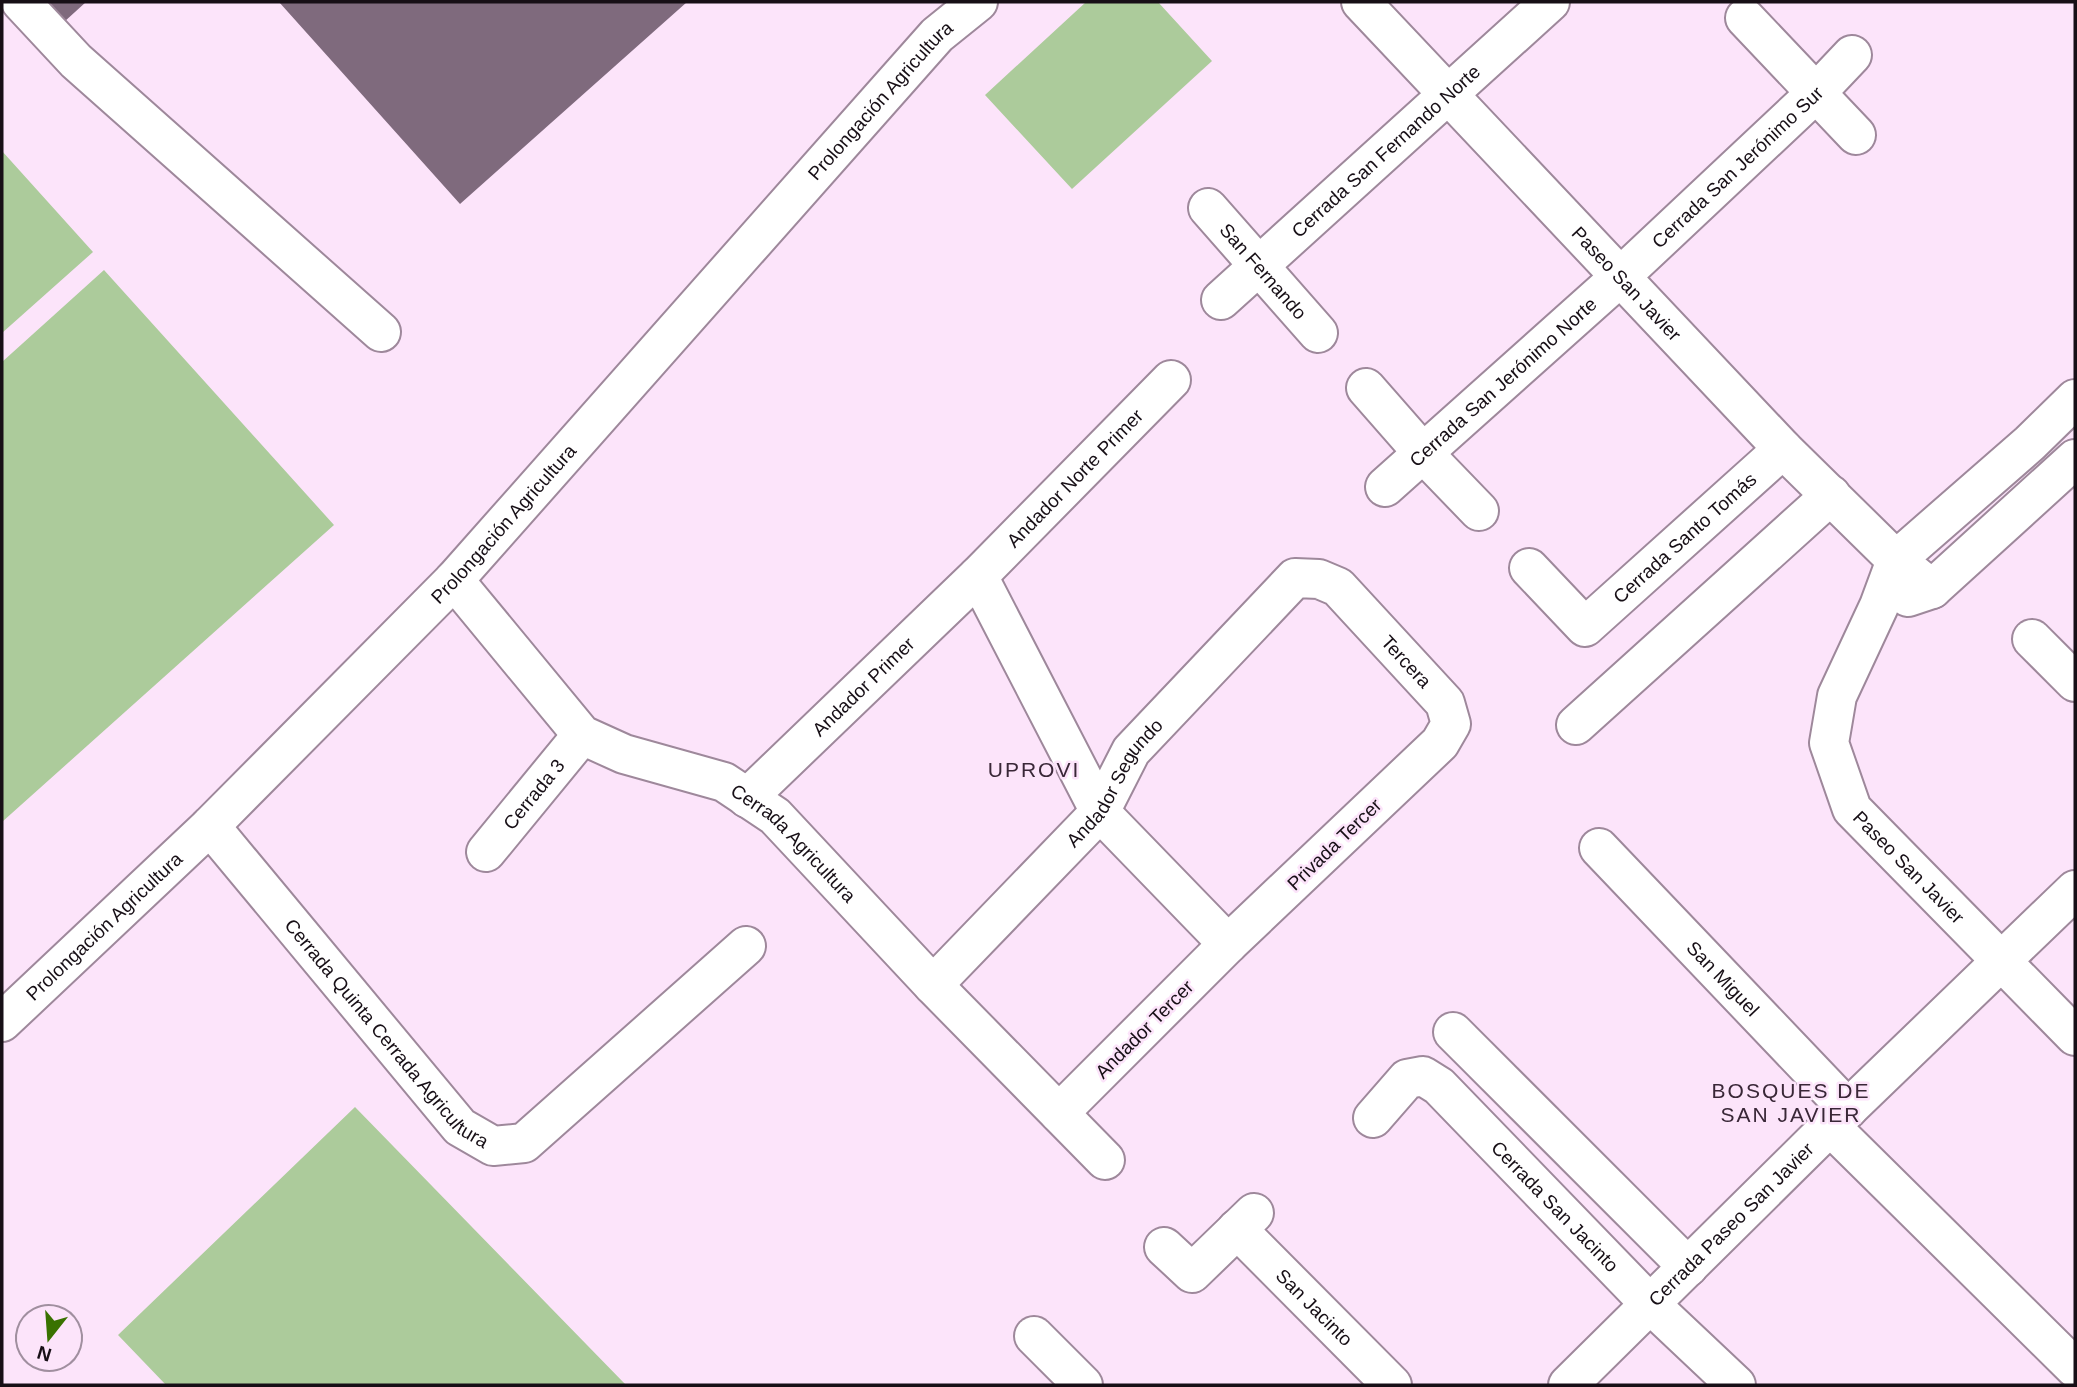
<svg xmlns="http://www.w3.org/2000/svg" width="2077" height="1387" viewBox="0 0 2077 1387" font-family="Arial,sans-serif">
<style>
.green{fill:#accb9b}
.building{fill:#7f6a7d}
.lines{fill:none;stroke-linecap:round;stroke-linejoin:round}
.minor-casing{stroke:#9e889b;stroke-width:42}
.minor{stroke:#fff;stroke-width:38}
.labels{text-anchor:middle;stroke-width:5;stroke-linejoin:round;paint-order:stroke}
.street-label{font-size:19px;fill:#170f16;stroke:#fce4fa}
.neighbourhood-label{font-size:21px;letter-spacing:2px;fill:#392737;stroke:#fce4fa}
</style>
<rect width="100%" height="100%" fill="#fce4fa"/>
<!-- green -->
<path class="green" d="M 1086,2 L 1158,2 L 1212,61 L 1072,189 L 985,95 Z
M 2,151 L 93,252 L 2,333 Z
M 104,270 L 334,525 L 2,822 L 2,362 Z
M 355,1107 L 626,1385 L 166,1385 L 118,1335 Z"/>
<!-- building -->
<path class="building" d="M 46,2 L 86,2 L 64,22 Z
M 279,2 L 687,2 L 460,204 Z"/>
<g class="lines">
<!-- minor casing -->
<g class="minor-casing">
<g id="minor">
<path d="M 21,2 L 76,61 L 381,332"/>
<path id="s1" d="M 1361,2 L 1783,449 L 1896,560 L 1932,589"/>
<path d="M 1745,18 L 1856,135"/>
<path id="s2" d="M 1208,208 L 1318,333"/>
<path id="s3" d="M 1221,300 L 1550,2"/>
<path d="M 1366,388 L 1423,453 L 1479,511"/>
<path id="s4" d="M 2075,399 L 2030,443 L 1896,560 L 1879,606 L 1837,696 L 1829,743 L 1852,809 L 2075,1036"/>
<path id="s5" d="M 1385,487 L 1620,277 L 1816,93 L 1852,55"/>
<path id="s6" d="M 1529,568 L 1585,627 L 1783,449"/>
<path d="M 978,576 L 1100,812 L 1228,944"/>
<path id="s7" d="M 454,580 L 582,735 L 624,754 L 724,782 L 775,816 L 933,985 L 1105,1160"/>
<path d="M 1908,597 L 1932,589 L 2075,459"/>
<path d="M 2032,639 L 2075,682"/>
<path d="M 1576,725 L 1831,495"/>
<path id="s8" d="M 747,798 L 978,576 L 1171,380"/>
<path id="s9" d="M 210,826 L 460,1127 L 493,1146 L 524,1143 L 746,946"/>
<path id="s10" d="M 1599,848 L 1848,1109"/>
<path id="s11" d="M 486,852 L 582,735"/>
<path id="s12" d="M 933,985 L 1100,812 L 1131,751 L 1295,578 L 1319,579 L 1338,587 L 1445,703 L 1451,724 L 1440,743 L 1228,944 L 1059,1113"/>
<path id="s13" d="M 2,1022 L 210,826 L 454,580 L 937,35 L 978,2"/>
<path d="M 1453,1032 L 1688,1267"/>
<path id="s14" d="M 1373,1118 L 1407,1079 L 1423,1076 L 1439,1086 L 1649,1303 L 1736,1385"/>
<path d="M 1830,1126 L 2075,1368"/>
<path id="s15" d="M 1237,1229 L 1392,1385"/>
<path d="M 1164,1247 L 1192,1273 L 1254,1213"/>
<path d="M 1034,1336 L 1083,1385"/>
<path id="s16" d="M 1568,1385 L 1830,1126 L 2075,890"/>
</g>
</g>
<!-- minor -->
<use href="#minor" class="minor"/>
</g>
<g class="labels">
<!-- street labels -->
<g class="street-label">
<text dy="7" stroke="none"><textPath href="#s13" startOffset="1274">Prolongación Agricultura</textPath></text>
<text dy="7" stroke="none"><textPath href="#s3" startOffset="222">Cerrada San Fernando Norte</textPath></text>
<text dy="7" stroke="none"><textPath href="#s5" startOffset="476">Cerrada San Jerónimo Sur</textPath></text>
<text dy="7" stroke="none"><textPath href="#s2" startOffset="84">San Fernando</textPath></text>
<text dy="7" stroke="none"><textPath href="#s1" startOffset="387">Paseo San Javier</textPath></text>
<text dy="7" stroke="none"><textPath href="#s5" startOffset="158">Cerrada San Jerónimo Norte</textPath></text>
<text dy="7" stroke="none"><textPath href="#s8" startOffset="458">Andador Norte Primer</textPath></text>
<text dy="7" stroke="none"><textPath href="#s13" startOffset="707">Prolongación Agricultura</textPath></text>
<text dy="7" stroke="none"><textPath href="#s6" startOffset="215">Cerrada Santo Tomás</textPath></text>
<text dy="7" stroke="none"><textPath href="#s12" startOffset="693">Tercera</textPath></text>
<text dy="7" stroke="none"><textPath href="#s8" startOffset="161">Andador Primer</textPath></text>
<text dy="7" stroke="none"><textPath href="#s12" startOffset="273">Andador Segundo</textPath></text>
<text dy="7" stroke="none"><textPath href="#s11" startOffset="75">Cerrada 3</textPath></text>
<text transform="translate(1334 844) rotate(-44)" y="7">Privada Tercer</text>
<text dy="7" stroke="none"><textPath href="#s7" startOffset="444">Cerrada Agricultura</textPath></text>
<text dy="7" stroke="none"><textPath href="#s4" startOffset="588">Paseo San Javier</textPath></text>
<text dy="7" stroke="none"><textPath href="#s13" startOffset="140">Prolongación Agricultura</textPath></text>
<text dy="7" stroke="none"><textPath href="#s10" startOffset="180">San Miguel</textPath></text>
<text transform="translate(1144 1029) rotate(-45)" y="7">Andador Tercer</text>
<text dy="7" stroke="none"><textPath href="#s9" startOffset="273">Cerrada Quinta Cerrada Agricultura</textPath></text>
<text dy="7" stroke="none"><textPath href="#s14" startOffset="254">Cerrada San Jacinto</textPath></text>
<text dy="7" stroke="none"><textPath href="#s16" startOffset="229">Cerrada Paseo San Javier</textPath></text>
<text dy="7" stroke="none"><textPath href="#s15" startOffset="110">San Jacinto</textPath></text>
</g>
<!-- neighbourhood labels -->
<g class="neighbourhood-label">
<text x="1034" y="777">UPROVI</text>
<text x="1791" y="1098">BOSQUES DE<tspan x="1791" dy="24">SAN JAVIER</tspan></text>
</g>
</g>
<!-- border -->
<rect width="2077" height="1387" fill="none" stroke="#170f16" stroke-width="7"/>
<!-- north arrow -->
<g transform="translate(49 1338) rotate(197)"><circle r="33" fill="#fce4fa" stroke="#a08f9f" stroke-width="2"/>
<path d="M0-5L12 26L0 18L-12 26Z" fill="#397200"/>
<text y="-10" font-size="19" font-weight="bold" text-anchor="middle" fill="#170f16">N</text>
</g>
</svg>
